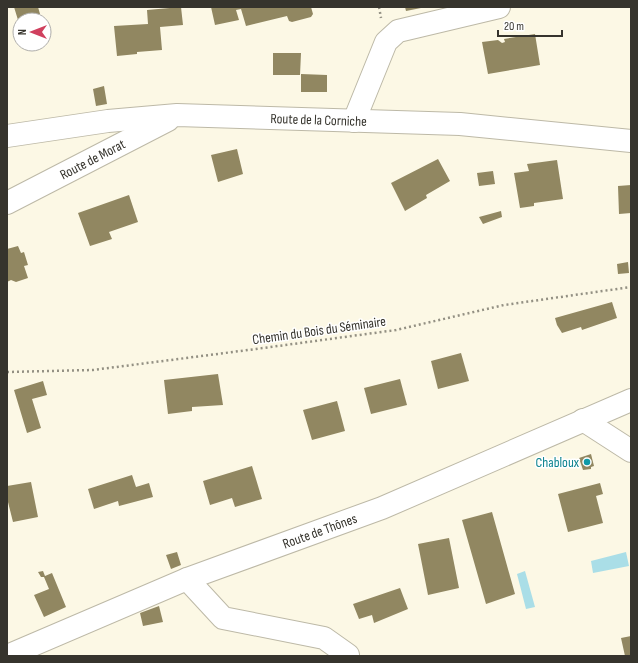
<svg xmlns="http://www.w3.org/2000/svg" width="638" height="663" viewBox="0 0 638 663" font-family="'Sofia Sans Condensed',sans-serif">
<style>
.water{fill:#aadee7}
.building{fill:#918761}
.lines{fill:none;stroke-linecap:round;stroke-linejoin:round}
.street-casing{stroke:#bdb9a7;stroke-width:24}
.secondary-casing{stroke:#bdb9a7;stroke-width:24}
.path{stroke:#939083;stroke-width:2.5;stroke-dasharray:2 3;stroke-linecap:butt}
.street{stroke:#fff;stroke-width:22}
.secondary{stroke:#fff;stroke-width:22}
.culture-dot{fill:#0f9aa8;stroke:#fff;stroke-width:1.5}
.labels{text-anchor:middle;stroke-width:3;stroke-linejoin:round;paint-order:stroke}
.street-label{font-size:14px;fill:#36342d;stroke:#fff}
.culture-label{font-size:14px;fill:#0d838f;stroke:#fff;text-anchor:end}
</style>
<rect width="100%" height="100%" fill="#fcf8e5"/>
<!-- water -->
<path class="water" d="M 626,552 L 629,566 L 593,573 L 591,561 Z
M 525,571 L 535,607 L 526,609 L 517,574 Z"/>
<!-- building -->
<path class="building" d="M 14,7 L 38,7 L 40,14 L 18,20 Z
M 181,7 L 183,25 L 160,27 L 162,50 L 137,52 L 137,54 L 117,56 L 114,26 L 148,24 L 147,10 Z
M 211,7 L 311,7 L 313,14 L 311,17 L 292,22 L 289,21 L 287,16 L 246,26 L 241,9 L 236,10 L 239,20 L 215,25 Z
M 405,7 L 421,7 L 421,8 L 406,11 Z
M 535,34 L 540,65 L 488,74 L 482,42 L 498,40 L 502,43 L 505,42 L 504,39 Z
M 273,53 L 301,53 L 300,75 L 273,75 Z
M 301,74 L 327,75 L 327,92 L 301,92 Z
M 104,86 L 107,104 L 96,106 L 93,89 Z
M 237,149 L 243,174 L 218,182 L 211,155 Z
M 438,159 L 450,181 L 426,195 L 427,198 L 405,211 L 391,183 Z
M 557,160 L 563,199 L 534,203 L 534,206 L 520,208 L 514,173 L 529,171 L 527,164 Z
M 493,171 L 495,184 L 479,186 L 477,173 Z
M 631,185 L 631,213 L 619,214 L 618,186 Z
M 129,195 L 138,222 L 109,232 L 112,239 L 90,246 L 78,213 Z
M 501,211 L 502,217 L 483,224 L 479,217 Z
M 18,246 L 21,253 L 24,252 L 28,265 L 24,266 L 28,278 L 16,282 L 11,280 L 7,282 L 7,249 Z
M 628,262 L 629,273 L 618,274 L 617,264 Z
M 612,302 L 617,318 L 582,330 L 581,327 L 562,333 L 557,325 L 555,318 Z
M 461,353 L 469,381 L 438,389 L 431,361 Z
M 218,374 L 223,405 L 192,407 L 192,411 L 168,414 L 164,380 Z
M 400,379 L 407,405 L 371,414 L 364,388 Z
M 43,381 L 47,395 L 32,399 L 41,428 L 27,433 L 14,390 Z
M 337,401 L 345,431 L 312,440 L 303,410 Z
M 591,454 L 594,466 L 591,467 L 591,469 L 583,470 L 579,458 Z
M 252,466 L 262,499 L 235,507 L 232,498 L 210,505 L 203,481 Z
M 132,475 L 136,487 L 149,483 L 153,497 L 119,506 L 118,501 L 94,509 L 88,489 Z
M 31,482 L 38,517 L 13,522 L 7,498 L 7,486 Z
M 600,483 L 603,494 L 596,496 L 603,523 L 568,532 L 558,494 Z
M 492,512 L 515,594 L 486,604 L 462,520 Z
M 449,538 L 459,588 L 428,595 L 418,544 Z
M 177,552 L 181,565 L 171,569 L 166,555 Z
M 43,571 L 45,576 L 52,573 L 66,607 L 44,617 L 34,595 L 49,589 L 44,577 L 41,577 L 38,572 Z
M 400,588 L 408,609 L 374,623 L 372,615 L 359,619 L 353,604 Z
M 159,606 L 163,622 L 143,626 L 140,613 Z
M 631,636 L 631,656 L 625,656 L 621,638 Z"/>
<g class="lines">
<!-- street casing -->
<g class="street-casing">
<g id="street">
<path d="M 354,121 L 386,42 L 398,31 L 499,7"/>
<path id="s1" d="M 7,136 L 108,121 L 177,115 L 460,124 L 631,141"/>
<path id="s2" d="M 7,203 L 168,120"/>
<path d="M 583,420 L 631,451"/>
<path d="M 187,579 L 223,618 L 324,638 L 348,655"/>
</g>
</g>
<!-- secondary casing -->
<g class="secondary-casing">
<g id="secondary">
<path id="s3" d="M 7,656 L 187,579 L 382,508 L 631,400"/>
</g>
</g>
<!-- path -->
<path class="path" d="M 379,7 L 381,18
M 7,372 L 93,370 L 256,349 L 396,330 L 504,305 L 631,287"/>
<!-- street -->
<use href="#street" class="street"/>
<!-- secondary -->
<use href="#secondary" class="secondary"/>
</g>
<!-- markers -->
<circle class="culture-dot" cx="587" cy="462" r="4"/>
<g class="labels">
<!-- street labels -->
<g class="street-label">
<text dy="5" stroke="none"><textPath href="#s1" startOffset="313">Route de la Corniche</textPath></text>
<text dy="5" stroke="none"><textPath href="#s2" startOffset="96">Route de Morat</textPath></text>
<text transform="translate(319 330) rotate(-8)" y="5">Chemin du Bois du Séminaire</text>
<text dy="5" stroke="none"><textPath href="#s3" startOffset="337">Route de Thônes</textPath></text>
</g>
<!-- culture labels -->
<g class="culture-label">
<text x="579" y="467">Chabloux</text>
</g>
</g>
<!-- border -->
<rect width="638" height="663" fill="none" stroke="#36342d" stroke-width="16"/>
<!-- north arrow -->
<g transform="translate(32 32) rotate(270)"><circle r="19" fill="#ffffff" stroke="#afaeab"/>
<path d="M0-3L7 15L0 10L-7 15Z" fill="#d0405e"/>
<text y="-6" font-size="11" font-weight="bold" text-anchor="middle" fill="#36342d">N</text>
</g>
<!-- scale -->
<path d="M498 30v6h64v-6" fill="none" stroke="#36342d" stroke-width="2"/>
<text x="504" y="30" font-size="12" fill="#36342d" stroke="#ffffff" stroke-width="3" paint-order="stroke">20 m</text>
</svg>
